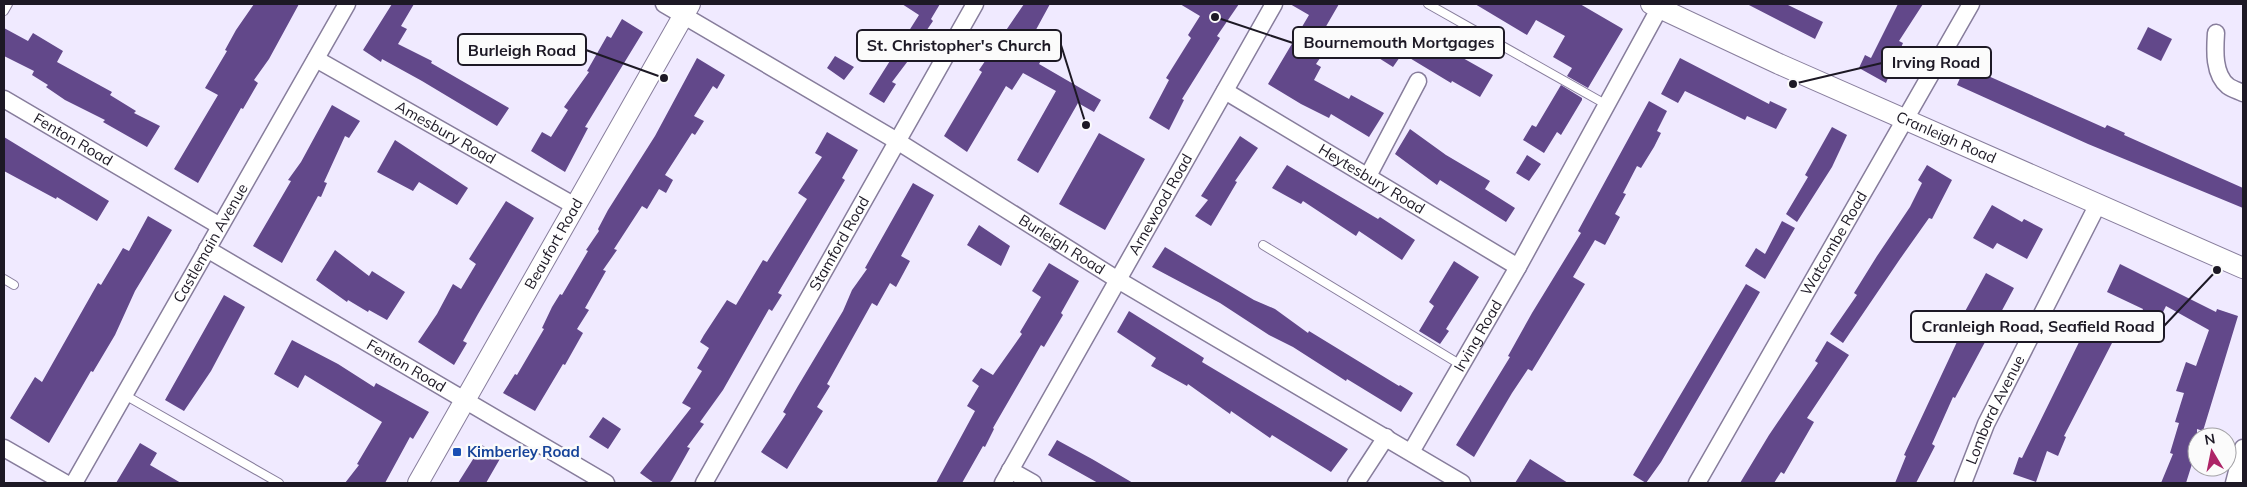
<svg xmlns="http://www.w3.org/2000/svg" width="2247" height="487" viewBox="0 0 2247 487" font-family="Mulish,sans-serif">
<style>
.building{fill:#62488a}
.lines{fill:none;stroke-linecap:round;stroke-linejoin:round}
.service-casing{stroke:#877d9c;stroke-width:10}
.minor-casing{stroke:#877d9c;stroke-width:19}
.tertiary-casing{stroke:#877d9c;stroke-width:22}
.service{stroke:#fff;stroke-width:8}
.minor{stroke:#fff;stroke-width:16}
.tertiary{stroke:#fff;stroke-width:20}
.transit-dot{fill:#1a4fb4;stroke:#fbfbfb;stroke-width:2}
.labels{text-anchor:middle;stroke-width:5;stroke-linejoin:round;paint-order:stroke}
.street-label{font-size:15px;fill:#1d1925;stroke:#fbfbfb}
.transit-label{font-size:15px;font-weight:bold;fill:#164399;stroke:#fbfbfb;text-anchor:start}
.leader{fill:none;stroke:#1d1925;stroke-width:2}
.callout-dot{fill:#1d1925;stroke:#fbfbfb;stroke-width:2}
.callout{fill:#fbfbfb;stroke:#1d1925;stroke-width:2}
.callout-label{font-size:16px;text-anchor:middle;font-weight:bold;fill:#1d1925}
</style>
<rect width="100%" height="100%" fill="#f0eaff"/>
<!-- building -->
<path class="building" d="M 254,4 L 299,4 L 269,59 L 254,80 L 258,83 L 243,109 L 241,108 L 198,183 L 174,169 L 218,95 L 205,88 L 227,51 L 225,50 L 236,30 Z
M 392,4 L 414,4 L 401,26 L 407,29 L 398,44 L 432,61 L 431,63 L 509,108 L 497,126 L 422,81 L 382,59 L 381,62 L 363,50 Z
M 902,4 L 940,4 L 931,19 L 933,21 L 920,40 L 923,41 L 892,82 L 896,84 L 884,103 L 869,94 L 919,15 Z
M 1024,4 L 1050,4 L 1026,48 L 1043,57 L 1039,64 L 1101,100 L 1094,112 L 1078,103 L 1038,173 L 1017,160 L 1056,91 L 1023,73 L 1012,90 L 1006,86 L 967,152 L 944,136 L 982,72 L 979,70 Z
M 1180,4 L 1239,4 L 1217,36 L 1220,38 L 1182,99 L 1184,100 L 1169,130 L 1149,118 L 1169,80 L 1166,78 L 1191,38 L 1188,35 L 1200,16 Z
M 1290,4 L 1339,4 L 1321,35 L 1331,42 L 1316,64 L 1321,67 L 1314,80 L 1349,99 L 1351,95 L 1384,113 L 1369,137 L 1331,114 L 1329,118 L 1301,104 L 1268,84 L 1309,15 Z
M 1475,4 L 1580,4 L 1623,29 L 1588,88 L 1567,76 L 1572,68 L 1553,57 L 1565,36 L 1536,20 L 1527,35 Z
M 1747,4 L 1786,4 L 1823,22 L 1815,39 Z
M 1898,4 L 1923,4 L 1899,41 L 1903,43 L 1886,83 L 1859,68 L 1865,55 L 1871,58 Z
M 622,19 L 643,32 L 585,127 L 588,128 L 565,172 L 531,151 L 542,132 L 551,137 L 568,110 L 564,107 L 589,72 L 587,71 L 607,36 L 611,38 Z
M 2148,27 L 2172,39 L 2161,61 L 2137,49 Z
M 4,28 L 28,41 L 33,33 L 63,51 L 57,62 L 112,92 L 110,95 L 136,111 L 134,113 L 160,126 L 147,147 L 103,122 L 105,120 L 65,100 L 46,87 L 48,85 L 32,75 L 34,71 L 4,56 Z
M 1390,31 L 1409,44 L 1393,67 L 1374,55 Z
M 1422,35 L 1493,75 L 1480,97 L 1452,81 L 1451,83 L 1408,57 Z
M 835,56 L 854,67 L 844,80 L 827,68 Z
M 697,58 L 725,75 L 717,89 L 713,86 L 694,116 L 704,121 L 695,135 L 692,133 L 665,175 L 673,180 L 666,193 L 659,189 L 647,209 L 642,206 L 614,249 L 617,250 L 603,270 L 606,271 L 585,308 L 589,310 L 577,329 L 583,333 L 565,365 L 563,364 L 535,411 L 503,393 L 515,374 L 517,375 L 544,329 L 542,328 L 552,307 L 560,294 L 562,295 L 588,251 L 586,250 L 599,231 L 598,229 L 608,210 L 655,136 Z
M 1680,58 L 1769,104 L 1770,101 L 1787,109 L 1776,129 L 1747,116 L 1745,120 L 1685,91 L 1678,103 L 1661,94 Z
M 1968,60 L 1989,70 L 1986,75 L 2013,87 L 2105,128 L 2107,125 L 2125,133 L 2124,135 L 2243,188 L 2243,208 L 2088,144 L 1957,85 Z
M 1561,85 L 1582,98 L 1582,100 L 1561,135 L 1557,132 L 1544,153 L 1523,140 L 1532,125 L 1536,127 Z
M 1649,101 L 1667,111 L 1657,131 L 1661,133 L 1654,147 L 1641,168 L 1637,166 L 1623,193 L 1626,194 L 1615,214 L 1620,217 L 1605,245 L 1595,240 L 1573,277 L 1585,284 L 1532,371 L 1528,369 L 1512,393 L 1474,457 L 1456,445 L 1510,357 L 1508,356 L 1532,313 L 1581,233 L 1578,231 Z
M 332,105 L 360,121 L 349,138 L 345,136 L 324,182 L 327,183 L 321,197 L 318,196 L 282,263 L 253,246 L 291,181 L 288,180 L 301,162 Z
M 1832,127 L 1847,135 L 1832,167 L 1797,222 L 1786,214 L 1808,177 L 1805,175 Z
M 1410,129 L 1446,155 L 1490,181 L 1485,189 L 1515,208 L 1506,222 L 1440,180 L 1437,185 L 1395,154 Z
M 827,132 L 858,150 L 842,178 L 845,180 L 778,293 L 782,295 L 772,311 L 769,309 L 723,390 L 700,422 L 704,424 L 687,447 L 690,448 L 672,480 L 669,483 L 654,483 L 640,473 L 691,408 L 682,403 L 702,371 L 697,368 L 709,348 L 700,342 L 704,335 L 727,300 L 736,305 L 763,260 L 767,262 L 807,199 L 798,193 L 822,157 L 815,153 Z
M 1099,133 L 1145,159 L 1105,230 L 1059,204 Z
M 1240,136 L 1258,148 L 1235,181 L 1237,182 L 1211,226 L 1195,216 L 1208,200 L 1201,196 Z
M 4,137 L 109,201 L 97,221 L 57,197 L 56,199 L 4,171 Z
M 395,140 L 468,188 L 457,205 L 419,182 L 413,191 L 377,172 Z
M 1527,155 L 1541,164 L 1529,181 L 1516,173 Z
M 1287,165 L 1378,219 L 1380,217 L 1415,240 L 1402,260 L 1359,231 L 1356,236 L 1303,201 L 1301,204 L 1272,188 Z
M 1927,165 L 1952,180 L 1932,219 L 1929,218 L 1900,259 L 1843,343 L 1830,334 L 1857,295 L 1854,293 L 1877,256 L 1910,207 L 1922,183 L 1918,180 Z
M 913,183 L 934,195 L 901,256 L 910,261 L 896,287 L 890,283 L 877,306 L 872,303 L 827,384 L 830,386 L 817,407 L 823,411 L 787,469 L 761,452 L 786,414 L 783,412 L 798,386 L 843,311 L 852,290 L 867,269 L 865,268 Z
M 506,201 L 534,218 L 478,314 L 463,341 L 467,343 L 454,365 L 418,342 L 437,314 L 453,284 L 461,289 L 476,264 L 469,259 Z
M 1992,205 L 2022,222 L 2024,219 L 2043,229 L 2027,259 L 1997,243 L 1993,249 L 1973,238 Z
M 148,216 L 172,230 L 135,291 L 115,335 L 93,372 L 91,371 L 49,443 L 10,418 L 35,377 L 42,382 L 98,283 L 101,285 L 123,248 L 129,251 Z
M 1782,221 L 1795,228 L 1765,279 L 1745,266 L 1756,248 L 1765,254 Z
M 979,225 L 1010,246 L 1001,266 L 967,245 Z
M 1165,247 L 1254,300 L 1275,309 L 1308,333 L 1309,331 L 1399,386 L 1400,385 L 1413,393 L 1401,412 L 1347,379 L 1346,381 L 1293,347 L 1269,335 L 1220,303 L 1152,267 Z
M 335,250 L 369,276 L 372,271 L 405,292 L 387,320 L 369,310 L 368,312 L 348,300 L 347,302 L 316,280 Z
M 1454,261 L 1479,277 L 1446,329 L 1449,331 L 1440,344 L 1419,331 L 1434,306 L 1429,302 Z
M 1049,263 L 1079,281 L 1061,313 L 1063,315 L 1044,347 L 1041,345 L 993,428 L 994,429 L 985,447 L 983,446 L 962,483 L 936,483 L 975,411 L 967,406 L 979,386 L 972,381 L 981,368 L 993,375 L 1022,334 L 1020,332 L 1041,297 L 1032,291 Z
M 2120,264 L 2216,312 L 2217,309 L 2238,316 L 2203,431 L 2197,429 L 2197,448 L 2186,483 L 2161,483 L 2173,454 L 2170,453 L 2179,423 L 2175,422 L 2184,393 L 2176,391 L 2186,362 L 2196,366 L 2209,330 L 2166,306 L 2158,322 L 2141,314 L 2143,309 L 2107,292 Z
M 1986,273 L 2014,288 L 1955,398 L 1953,397 L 1932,444 L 1935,446 L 1916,483 L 1895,483 L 1906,456 L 1904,455 L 1963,329 L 1957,326 Z
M 1746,284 L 1760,292 L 1661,462 L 1646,483 L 1633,475 Z
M 224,295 L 245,307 L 211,371 L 184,411 L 165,400 Z
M 1129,311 L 1204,358 L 1202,362 L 1348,449 L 1331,472 L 1272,435 L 1270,438 L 1231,411 L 1230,414 L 1188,384 L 1187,386 L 1151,366 L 1156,358 L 1117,332 Z
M 2085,330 L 2112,343 L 2064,436 L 2066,437 L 2058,456 L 2047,451 L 2036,482 L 2013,474 L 2019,457 L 2022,458 Z
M 292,340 L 338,364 L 374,387 L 376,383 L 429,412 L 413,439 L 410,437 L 385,483 L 345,483 L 359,465 L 357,464 L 382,422 L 305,375 L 298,388 L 274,374 Z
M 1827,341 L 1849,355 L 1807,418 L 1814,422 L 1784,474 L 1781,472 L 1774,483 L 1740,483 L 1769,435 L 1818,363 L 1815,361 Z
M 603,417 L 621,429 L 608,449 L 589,437 Z
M 1057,440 L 1092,459 L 1133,483 L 1098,483 L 1048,455 Z
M 140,443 L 157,453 L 150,465 L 181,483 L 116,483 Z
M 482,445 L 501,457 L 486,483 L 458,483 Z
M 1530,459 L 1568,483 L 1515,483 Z"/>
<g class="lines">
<!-- service casing -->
<g class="service-casing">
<path id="service" d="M 1428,4 L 1607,105
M 4,11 L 8,4
M 1263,245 L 1461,365
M 4,279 L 14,285
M 123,394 L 279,483"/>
</g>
<!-- minor casing -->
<g class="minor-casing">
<g id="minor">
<path id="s1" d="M 664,4 L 897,141 L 1118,280 L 1462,483"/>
<path d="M 2216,33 C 2215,49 2213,74 2228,86 C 2232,89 2239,91 2243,93"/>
<path id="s2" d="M 316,59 L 575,206"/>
<path id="s3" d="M 1225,91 L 1518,267"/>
<path id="s4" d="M 4,99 L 220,226"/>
<path d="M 1368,176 L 1418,81"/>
<path id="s5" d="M 207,249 L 606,483"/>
<path d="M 4,448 L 65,483"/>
<path id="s6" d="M 1411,452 L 1518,267 L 1659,9"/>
<path d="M 1010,470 L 1033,483"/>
<path id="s7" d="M 74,483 L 347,4"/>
<path id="s8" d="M 704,483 L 975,4"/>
<path id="s9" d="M 1003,483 L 1274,4"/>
<path d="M 1356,483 L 1386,437"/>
<path id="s10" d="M 1697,483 L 1971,4"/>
<path id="s11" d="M 1963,483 L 1986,424 L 2098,204"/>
<path d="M 2234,483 L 2243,448"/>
</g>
</g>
<!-- tertiary casing -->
<g class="tertiary-casing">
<g id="tertiary">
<path id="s12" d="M 1651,4 L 1779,64 L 2243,268"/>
<path id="s13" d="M 418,483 L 690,4"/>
</g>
</g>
<!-- service -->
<use href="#service" class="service"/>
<!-- minor -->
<use href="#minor" class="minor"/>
<!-- tertiary -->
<use href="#tertiary" class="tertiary"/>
</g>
<!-- markers -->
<rect class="transit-dot" x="452" y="447" width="10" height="10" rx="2.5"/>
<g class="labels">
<!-- street labels -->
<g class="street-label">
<text dy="5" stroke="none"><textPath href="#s2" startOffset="149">Amesbury Road</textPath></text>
<text dy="5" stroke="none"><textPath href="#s12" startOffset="324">Cranleigh Road</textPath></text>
<text dy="5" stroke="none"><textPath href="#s4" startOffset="80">Fenton Road</textPath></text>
<text dy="5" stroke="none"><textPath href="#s3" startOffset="171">Heytesbury Road</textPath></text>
<text dy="5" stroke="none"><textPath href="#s9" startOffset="320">Arnewood Road</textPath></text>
<text dy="5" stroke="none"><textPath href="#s7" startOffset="276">Castlemain Avenue</textPath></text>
<text dy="5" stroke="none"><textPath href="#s8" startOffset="275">Stamford Road</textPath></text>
<text dy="5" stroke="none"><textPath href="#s10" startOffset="276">Watcombe Road</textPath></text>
<text dy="5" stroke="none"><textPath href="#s13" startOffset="275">Beaufort Road</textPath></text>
<text dy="5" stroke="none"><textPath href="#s1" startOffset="465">Burleigh Road</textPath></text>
<text dy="5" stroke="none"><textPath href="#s6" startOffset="134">Irving Road</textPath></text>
<text dy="5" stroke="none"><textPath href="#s5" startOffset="231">Fenton Road</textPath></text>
<text dy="5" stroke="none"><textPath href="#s11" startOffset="80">Lombard Avenue</textPath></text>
</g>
<!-- transit labels -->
<g class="transit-label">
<text x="467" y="457">Kimberley Road</text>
</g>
</g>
<!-- callouts -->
<path class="leader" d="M1215 17L1293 43M1086 125L1061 45M664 78L586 50M1793 84L1882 63M2217 270L2164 326"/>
<g class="callout-dot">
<circle cx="1215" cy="17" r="5"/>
<circle cx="1086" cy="125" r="5"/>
<circle cx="664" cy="78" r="5"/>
<circle cx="1793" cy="84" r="5"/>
<circle cx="2217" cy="270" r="5"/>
</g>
<g class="callout">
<rect x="1293" y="27" width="211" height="31" rx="5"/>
<rect x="857" y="30" width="204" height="31" rx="5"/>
<rect x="458" y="34" width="128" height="31" rx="5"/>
<rect x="1882" y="47" width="109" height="31" rx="5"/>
<rect x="1911" y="311" width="253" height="31" rx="5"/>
</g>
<g class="callout-label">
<text x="1399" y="48">Bournemouth Mortgages</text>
<text x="959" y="51">St. Christopher's Church</text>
<text x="522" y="56">Burleigh Road</text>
<text x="1936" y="68">Irving Road</text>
<text x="2038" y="332">Cranleigh Road, Seafield Road</text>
</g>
<!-- border -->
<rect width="2247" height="487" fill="none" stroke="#1d1925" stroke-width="10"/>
<!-- north arrow -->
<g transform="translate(2212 452) rotate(350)"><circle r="24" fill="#fbfbfb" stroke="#a2a1a5"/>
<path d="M0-4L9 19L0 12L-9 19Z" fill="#ad2467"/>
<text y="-8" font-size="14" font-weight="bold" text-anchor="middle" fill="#1d1925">N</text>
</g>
</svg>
